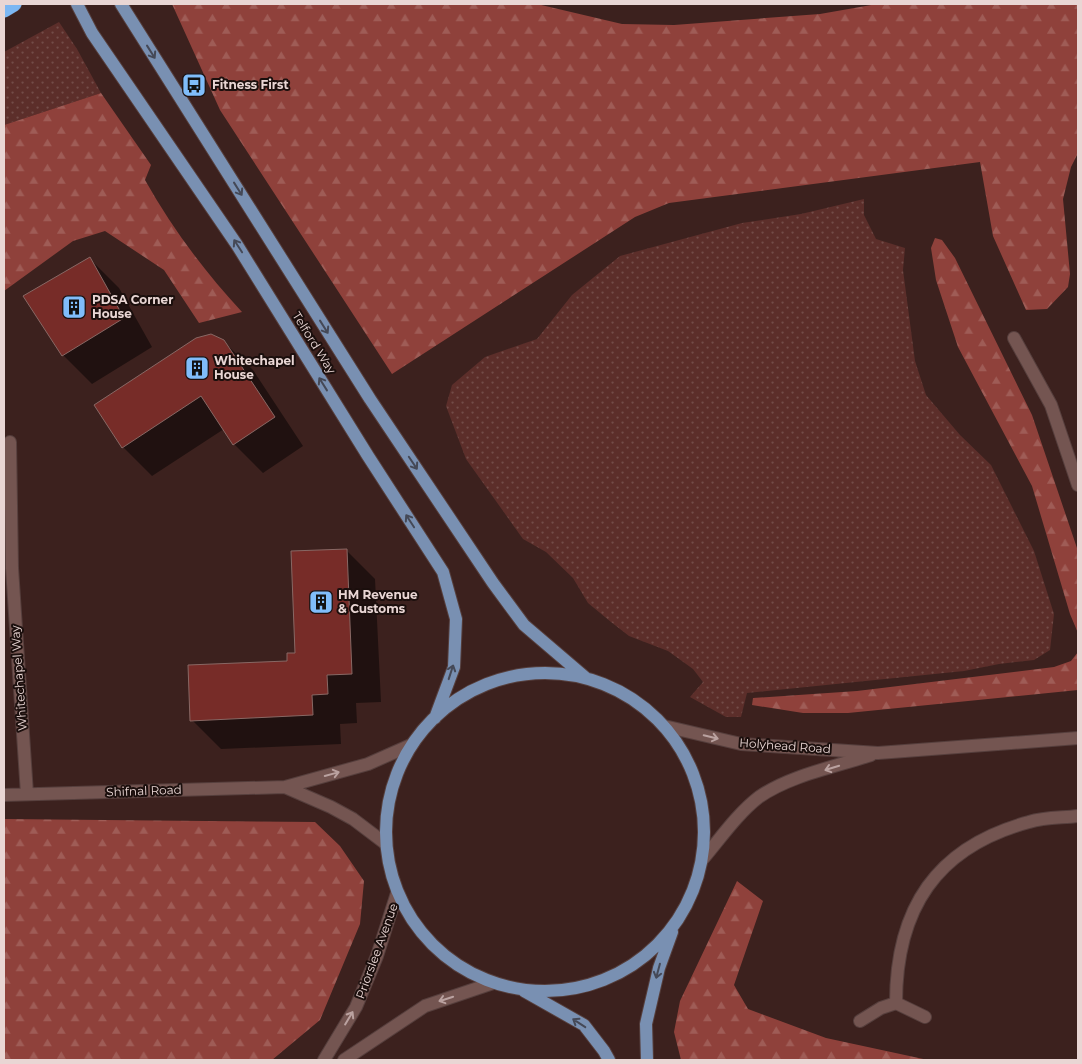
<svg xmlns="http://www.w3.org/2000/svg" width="1082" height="1064" viewBox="0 0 1082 1064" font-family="Montserrat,sans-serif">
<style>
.grass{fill:url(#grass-dots)}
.forest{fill:url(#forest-firs)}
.shadow{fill:#0007}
.building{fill:#772c28;stroke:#886864}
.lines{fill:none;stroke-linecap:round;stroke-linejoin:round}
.minor-casing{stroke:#563f3d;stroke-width:14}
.tertiary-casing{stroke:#563f3d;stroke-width:14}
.secondary-casing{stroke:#563f3d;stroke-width:14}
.primary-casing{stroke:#563f3d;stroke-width:14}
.motorway-casing{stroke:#563f3d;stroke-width:16}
.minor{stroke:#745551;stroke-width:12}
.tertiary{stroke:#745551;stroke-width:12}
.secondary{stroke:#745551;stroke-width:12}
.primary{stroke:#7990b2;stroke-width:12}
.motorway{stroke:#7cb7f3;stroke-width:15}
.oneway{stroke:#454957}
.oneway2{stroke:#baa2a0}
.labels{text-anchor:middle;stroke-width:4;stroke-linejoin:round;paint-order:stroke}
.poi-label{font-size:12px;font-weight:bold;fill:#e9d6d4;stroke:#1b0f0d;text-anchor:start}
.street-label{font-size:12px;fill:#e9d6d4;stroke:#1b0f0d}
</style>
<defs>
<pattern id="grass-dots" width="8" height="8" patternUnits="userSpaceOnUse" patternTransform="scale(1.25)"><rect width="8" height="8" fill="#5c2e2a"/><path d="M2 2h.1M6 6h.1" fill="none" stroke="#734c48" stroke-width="1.8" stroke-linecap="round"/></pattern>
<pattern id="forest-firs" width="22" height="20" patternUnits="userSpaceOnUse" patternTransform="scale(1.25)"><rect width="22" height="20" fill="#8f413b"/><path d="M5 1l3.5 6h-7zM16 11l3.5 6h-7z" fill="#9f5c56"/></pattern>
</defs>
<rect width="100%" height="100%" fill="#3c211e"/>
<!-- grass -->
<path class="grass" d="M 59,22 L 77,49 L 101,93 L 4,125 L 4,52 Z
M 864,199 L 864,215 L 876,239 L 905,248 L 903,270 L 915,361 L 926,395 L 960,435 L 991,465 L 1034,551 L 1054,614 L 1050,650 L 1034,660 L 999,664 L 964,671 L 747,693 L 741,717 L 726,717 L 690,697 L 703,682 L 693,669 L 668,651 L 629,636 L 611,622 L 588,603 L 573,578 L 546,552 L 523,539 L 466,459 L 446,406 L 452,385 L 485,357 L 537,339 L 572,295 L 620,256 L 742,223 L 801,214 Z"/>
<!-- forest -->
<path class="forest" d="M 172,4 L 537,4 L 622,24 L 674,25 L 820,14 L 877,4 L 1078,4 L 1078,153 L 1071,167 L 1063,199 L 1070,274 L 1068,287 L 1047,309 L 1026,310 L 993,236 L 980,162 L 669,203 L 635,217 L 392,374 L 220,110 Z
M 101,93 L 151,165 L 145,180 C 172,228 204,271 242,312 L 199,323 L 164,270 L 105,231 L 73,241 L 4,291 L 4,125 Z
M 935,238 L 942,240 L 955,258 L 1032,415 L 1078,551 L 1078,633 L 1070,614 L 1032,486 L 958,347 L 936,280 L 931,248 Z
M 1078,652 L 1078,690 L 848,713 L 803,713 L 752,705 L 753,698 L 857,691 L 1054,667 L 1071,661 Z
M 4,819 L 315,822 L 340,846 L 364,881 L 360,924 L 320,1020 L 272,1060 L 4,1060 Z
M 737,881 L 763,901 L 734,985 L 748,1009 L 826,1038 L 928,1060 L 681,1060 L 674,1032 L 680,1001 Z"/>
<!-- shadow -->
<path class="shadow" d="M 90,259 L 119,288 L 152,347 L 92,384 L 63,355 Z
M 223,341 L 253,370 L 303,446 L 263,473 L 234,444 L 224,429 L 152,476 L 123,447 Z
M 346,550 L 375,579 L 381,702 L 356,703 L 357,723 L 340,724 L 341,744 L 221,749 L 192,720 L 288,662 L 297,654 Z"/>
<!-- building -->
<path class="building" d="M 90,257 L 124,318 L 62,356 L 23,296 Z
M 211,334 L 224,340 L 275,417 L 233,445 L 201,396 L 122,448 L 94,405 L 196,338 Z
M 347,549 L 352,674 L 327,675 L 328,694 L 312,695 L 313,715 L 190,721 L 188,665 L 287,661 L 287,653 L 295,653 L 291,551 Z"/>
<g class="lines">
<!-- minor casing -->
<g class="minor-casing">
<path id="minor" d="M 1014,338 L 1051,405 L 1078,485
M 10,442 L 12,568 L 27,794
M 285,787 L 331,807 L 353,819 L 386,844
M 4,795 L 285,787 L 368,764 L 411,745
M 896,1003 C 896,909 936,847 1029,822 C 1045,817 1062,818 1078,816
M 860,1021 L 881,1008 L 896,1003 L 925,1017"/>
</g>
<!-- tertiary casing -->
<g class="tertiary-casing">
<path id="tertiary" d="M 324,1060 L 356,1007 L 377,956 L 397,893
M 344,1060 L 425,1006 L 493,983"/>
</g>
<!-- secondary casing -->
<g class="secondary-casing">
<path id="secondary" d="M 664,726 L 741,744 L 878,753 L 1078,738
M 702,860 C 720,839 737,814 759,797 C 791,775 835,767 871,755"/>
</g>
<!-- primary casing -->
<g class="primary-casing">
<path id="primary" d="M 77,4 L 92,33 L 237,245 L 368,456 L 443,572 L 456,619 L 454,667 L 435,718
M 121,4 L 370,399 L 493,583 L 524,625 L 586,678
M386 832a159 159 0 1 1 318 0a159 159 0 1 1-318 0Z
M 524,991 L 584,1025 L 604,1051 L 609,1060
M 647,1060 L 646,1024 L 659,968 L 672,932"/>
</g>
<!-- motorway casing -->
<g class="motorway-casing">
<path id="motorway" d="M 4,10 L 14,4"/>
</g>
<!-- minor -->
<use href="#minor" class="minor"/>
<!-- tertiary -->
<use href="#tertiary" class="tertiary"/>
<!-- secondary -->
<use href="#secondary" class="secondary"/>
<!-- primary -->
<use href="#primary" class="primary"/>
<!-- motorway -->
<use href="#motorway" class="motorway"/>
</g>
<!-- one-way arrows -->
<defs><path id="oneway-shaft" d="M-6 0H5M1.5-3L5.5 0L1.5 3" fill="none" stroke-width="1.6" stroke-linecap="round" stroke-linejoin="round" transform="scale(1.25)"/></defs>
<g class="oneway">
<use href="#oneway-shaft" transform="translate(151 52) rotate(58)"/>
<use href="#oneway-shaft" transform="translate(238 189) rotate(58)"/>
<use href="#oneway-shaft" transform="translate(238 246) rotate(-123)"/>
<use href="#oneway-shaft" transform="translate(324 327) rotate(58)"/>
<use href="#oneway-shaft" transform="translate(323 384) rotate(-122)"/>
<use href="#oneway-shaft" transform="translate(413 463) rotate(56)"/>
<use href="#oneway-shaft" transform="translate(410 521) rotate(-123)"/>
<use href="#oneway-shaft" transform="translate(451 672) rotate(-72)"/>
<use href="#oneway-shaft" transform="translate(658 971) rotate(105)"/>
<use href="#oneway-shaft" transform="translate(579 1023) rotate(-147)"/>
</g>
<g class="oneway2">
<use href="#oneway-shaft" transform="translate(711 737) rotate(14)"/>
<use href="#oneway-shaft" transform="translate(832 768) rotate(163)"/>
<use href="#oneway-shaft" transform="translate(332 774) rotate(-15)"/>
<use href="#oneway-shaft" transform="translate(446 999) rotate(162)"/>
<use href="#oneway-shaft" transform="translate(349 1018) rotate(-59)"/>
</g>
<!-- icons -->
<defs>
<g id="bus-square" transform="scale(1.25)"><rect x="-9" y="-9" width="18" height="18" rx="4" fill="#80bdfa" stroke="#1b0f0d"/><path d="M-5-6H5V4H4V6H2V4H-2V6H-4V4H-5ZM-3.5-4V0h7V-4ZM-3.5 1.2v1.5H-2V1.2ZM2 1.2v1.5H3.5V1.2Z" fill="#111"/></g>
<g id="building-square" transform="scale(1.25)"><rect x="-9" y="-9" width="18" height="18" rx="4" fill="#80bdfa" stroke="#1b0f0d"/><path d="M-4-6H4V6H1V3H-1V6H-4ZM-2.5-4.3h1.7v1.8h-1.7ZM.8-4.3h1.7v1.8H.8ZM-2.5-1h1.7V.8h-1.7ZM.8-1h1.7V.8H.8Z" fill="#111"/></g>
</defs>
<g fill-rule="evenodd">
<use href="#bus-square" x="194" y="85"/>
<use href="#building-square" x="74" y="307"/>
<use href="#building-square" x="197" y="368"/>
<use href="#building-square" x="321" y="602"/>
</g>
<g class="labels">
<!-- poi labels -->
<g class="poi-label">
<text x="212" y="89">Fitness First</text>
<text x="92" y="304">PDSA Corner<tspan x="92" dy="14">House</tspan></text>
<text x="214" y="365">Whitechapel<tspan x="214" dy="14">House</tspan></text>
<text x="338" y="599">HM Revenue<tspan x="338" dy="14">&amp; Customs</tspan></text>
</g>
<!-- street labels -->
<g class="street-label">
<text transform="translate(314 343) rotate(58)" y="4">Telford Way</text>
<text transform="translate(19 678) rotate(-94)" y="4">Whitechapel Way</text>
<text transform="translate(785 746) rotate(4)" y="4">Holyhead Road</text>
<text transform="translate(144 791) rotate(-2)" y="4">Shifnal Road</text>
<text transform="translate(377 951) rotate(-70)" y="4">Priorslee Avenue</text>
</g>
</g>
<!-- border -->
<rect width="1082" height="1064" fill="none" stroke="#e9d6d4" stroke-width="10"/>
</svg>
